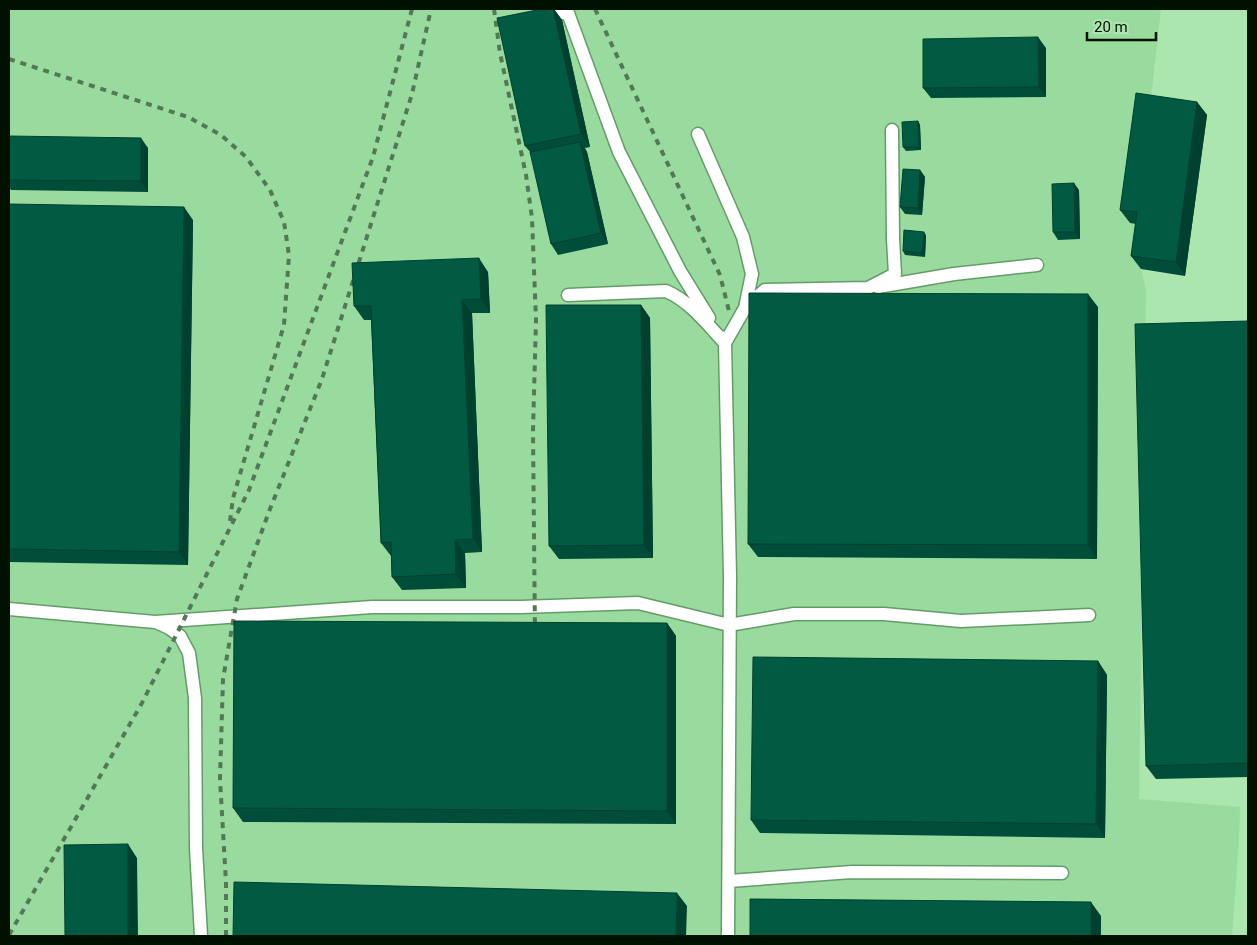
<svg xmlns="http://www.w3.org/2000/svg" width="1257" height="945" viewBox="0 0 1257 945" font-family="Roboto,sans-serif">
<style>
.built{fill:#99db9e}
.lines{fill:none;stroke-linecap:round;stroke-linejoin:round}
.lane-casing{stroke:#639c68;stroke-width:15}
.lane{stroke:#fff;stroke-width:12}
.rail{stroke:#537855;stroke-width:4;stroke-dasharray:6 6;stroke-linecap:butt}
.wall{fill:#004e39}
.shaded-wall{fill:#00402e}
.building{fill:#005b42;stroke:#00402e}
</style>
<rect width="100%" height="100%" fill="#aae6ae"/>
<!-- built -->
<path class="built" d="M 9,9 L 1161,9 L 1150,107 L 1141,269 L 1146,289 L 1139,799 L 1240,807 L 1239,839 L 1232,936 L 9,936 Z"/>
<g class="lines">
<!-- lane casing -->
<g class="lane-casing">
<path id="lane" d="M 540,14 L 568,13 L 619,152 L 680,271 L 709,318
M 698,134 L 743,237 L 752,274 L 745,308 L 725,343 L 721,337
M 878,287 L 954,274 L 1037,265
M 568,295 L 666,291 C 691,302 707,324 725,343 L 730,576 L 728,936
M 750,303 L 765,290 L 868,288 L 895,274 L 893,239 L 892,130
M 9,609 L 155,622 L 372,607 L 521,607 L 638,603 L 729,625 L 794,614 L 884,614 L 961,621 L 1089,615
M 158,623 L 169,628 L 180,636 L 189,653 L 195,698 L 196,848 L 201,936
M 729,881 L 852,872 L 1062,873"/>
</g>
<!-- lane -->
<use href="#lane" class="lane"/>
<!-- rail -->
<path class="rail" d="M 494,9 L 500,53 L 526,175 L 532,218 L 536,320 L 533,431 L 535,635
M 595,9 L 720,275 L 730,315
M 9,59 L 188,117 L 221,135 L 246,157 L 270,190 L 284,222 L 289,255 L 284,325 L 233,498 L 230,521
M 9,935 L 142,703 L 249,490 L 373,157 L 412,9
M 226,936 L 226,883 L 220,779 L 223,679 L 237,599 L 270,509 L 322,379 L 412,94 L 431,9"/>
</g>
<!-- wall -->
<path class="wall" d="M 542,9 L 554,9 L 562,20 L 590,147 L 585,148 L 587,152 L 608,244 L 558,255 L 551,244 L 531,153 L 525,146 Z
M 1046,48 L 1046,97 L 931,98 L 923,88 Z
M 1197,102 L 1207,115 L 1185,276 L 1141,269 L 1131,256 L 1136,224 L 1130,223 L 1120,210 Z
M 918,121 L 920,125 L 921,150 L 906,151 L 903,147 Z
M 9,136 L 148,148 L 148,192 L 11,190 L 9,187 Z
M 920,170 L 925,177 L 922,215 L 905,214 L 900,207 Z
M 1079,190 L 1080,239 L 1058,240 L 1053,232 Z
M 9,204 L 193,220 L 188,565 L 9,562 Z
M 926,235 L 925,257 L 905,255 L 903,251 Z
M 488,272 L 490,313 L 472,313 L 482,552 L 465,553 L 466,588 L 402,590 L 392,577 L 391,556 L 381,543 L 371,320 L 364,320 L 354,306 Z
M 641,305 L 650,318 L 653,558 L 559,559 L 549,546 Z
M 1098,307 L 1097,559 L 758,557 L 748,544 Z
M 1248,321 L 1248,777 L 1156,779 L 1146,766 Z
M 667,623 L 676,636 L 676,824 L 243,822 L 233,808 Z
M 1098,661 L 1107,675 L 1105,838 L 760,833 L 751,820 Z"/>
<!-- shaded-wall -->
<path class="shaded-wall" d="M 553,9 L 554,9 L 562,20 L 590,147 L 581,134 Z
M 1038,37 L 1046,48 L 1046,97 L 1039,87 Z
M 1197,102 L 1207,115 L 1185,276 L 1176,262 Z
M 918,121 L 920,125 L 921,150 L 919,147 Z
M 141,138 L 148,148 L 148,192 L 141,181 Z
M 580,142 L 587,152 L 608,244 L 601,233 Z
M 920,170 L 925,177 L 922,215 L 918,208 Z
M 1074,183 L 1079,190 L 1080,239 L 1075,232 Z
M 184,207 L 193,220 L 188,565 L 179,552 Z
M 924,232 L 926,235 L 925,257 L 922,253 Z
M 479,258 L 488,272 L 490,313 L 481,299 Z
M 1088,294 L 1098,307 L 1097,559 L 1088,545 Z
M 462,300 L 472,313 L 482,552 L 473,539 Z
M 641,305 L 650,318 L 653,558 L 644,545 Z
M 455,540 L 465,553 L 466,588 L 456,574 Z
M 667,623 L 676,636 L 676,824 L 667,811 Z
M 1098,661 L 1107,675 L 1105,838 L 1096,824 Z
M 128,844 L 137,858 L 138,936 L 128,936 Z
M 677,893 L 687,906 L 686,936 L 676,936 Z
M 1091,902 L 1101,916 L 1101,936 L 1091,936 Z"/>
<!-- building -->
<path class="building" d="M 542,9 L 553,9 L 581,134 L 525,146 L 497,18 Z
M 1038,37 L 1039,87 L 923,88 L 923,39 Z
M 1136,93 L 1197,102 L 1176,262 L 1131,256 L 1137,212 L 1120,210 Z
M 918,121 L 919,147 L 903,147 L 902,122 Z
M 9,136 L 141,138 L 141,181 L 9,180 Z
M 580,142 L 601,233 L 551,244 L 530,152 Z
M 903,169 L 920,170 L 918,208 L 900,207 Z
M 1074,183 L 1075,232 L 1053,232 L 1052,184 Z
M 9,204 L 184,207 L 179,552 L 9,549 Z
M 904,230 L 924,232 L 922,253 L 903,251 Z
M 479,258 L 481,299 L 462,300 L 473,539 L 455,540 L 456,574 L 392,577 L 391,542 L 381,543 L 371,306 L 354,306 L 352,263 Z
M 749,293 L 1088,294 L 1088,545 L 748,544 Z
M 546,305 L 641,305 L 644,545 L 549,546 Z
M 1248,321 L 1248,763 L 1146,766 L 1135,324 Z
M 234,621 L 667,623 L 667,811 L 233,808 Z
M 753,657 L 1098,661 L 1096,824 L 751,820 Z
M 128,844 L 128,936 L 65,936 L 64,845 Z
M 234,882 L 677,893 L 676,936 L 233,936 Z
M 750,899 L 1091,902 L 1091,936 L 750,936 Z"/>
<!-- border -->
<rect width="1257" height="945" fill="none" stroke="#001001" stroke-width="20"/>
<!-- scale -->
<path d="M1087 32v8h69v-8" fill="none" stroke="#001001" stroke-width="2.5"/>
<text x="1094" y="32" font-size="15" fill="#001001" stroke="#aae6ae" stroke-width="4" paint-order="stroke">20 m</text>
</svg>
